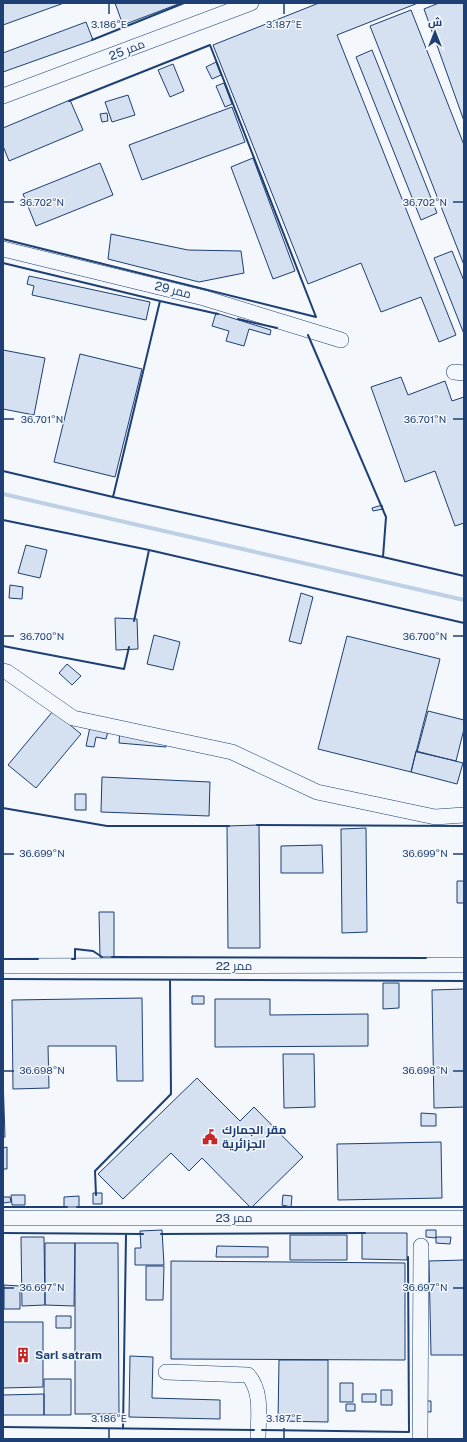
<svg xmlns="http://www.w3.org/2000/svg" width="467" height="1442" viewBox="0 0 467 1442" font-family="'Public Sans',Cairo,sans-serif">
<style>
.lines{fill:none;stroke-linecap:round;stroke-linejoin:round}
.stream{stroke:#bed0e5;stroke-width:4}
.building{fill:#d5e0f0;stroke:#1d3f73}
.minor-casing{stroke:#1d3f73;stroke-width:16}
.minor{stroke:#f4f7fb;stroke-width:15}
.wall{stroke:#1d3f73;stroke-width:2}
.ticks{fill:none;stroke:#1d3f73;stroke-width:1.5}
.labels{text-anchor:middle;stroke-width:3;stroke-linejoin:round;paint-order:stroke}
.street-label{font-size:12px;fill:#1d3f73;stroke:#f4f7fb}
.poi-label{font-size:12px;font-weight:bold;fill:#1d3f73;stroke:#f4f7fb;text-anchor:start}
.ticks-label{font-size:10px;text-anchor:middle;fill:#1d3f73;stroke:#f4f7fb;stroke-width:3;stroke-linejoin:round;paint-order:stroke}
</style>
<rect width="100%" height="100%" fill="#f4f7fb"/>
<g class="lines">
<!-- stream -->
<path class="stream" d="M 3,494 L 464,600"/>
</g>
<!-- building -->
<path class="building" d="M 3,3 L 64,3 L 3,25 Z
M 115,3 L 181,3 L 123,25 Z
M 319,3 L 418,3 L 337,35 L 456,335 L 439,342 L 421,297 L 381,312 L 361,263 L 308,284 L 213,45 Z
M 439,3 L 464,3 L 464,121 L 424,9 Z
M 411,10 L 464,145 L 464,265 L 370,26 Z
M 86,22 L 93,40 L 3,72 L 3,53 Z
M 372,50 L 437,213 L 421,220 L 356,57 Z
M 216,62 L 221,75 L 212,79 L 206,67 Z
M 173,64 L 184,91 L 170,97 L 158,70 Z
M 224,83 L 232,104 L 225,107 L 216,86 Z
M 128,95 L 135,115 L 112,122 L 105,102 Z
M 70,100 L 83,130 L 9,161 L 3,146 L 3,128 Z
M 232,107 L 245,142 L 142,180 L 129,145 Z
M 107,113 L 108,121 L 102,122 L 100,114 Z
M 253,158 L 295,271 L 273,279 L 231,167 Z
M 100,163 L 113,195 L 36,226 L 23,194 Z
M 111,234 L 188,250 L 241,251 L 244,273 L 199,282 L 108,259 Z
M 452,251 L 464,281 L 464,334 L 434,258 Z
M 29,276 L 150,302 L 146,320 L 32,295 L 34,286 L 27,284 Z
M 216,313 L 271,330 L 270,335 L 249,329 L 244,346 L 226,341 L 229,331 L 212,326 Z
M 3,350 L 45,358 L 34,415 L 3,409 Z
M 80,354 L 142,369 L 115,477 L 54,462 Z
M 401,377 L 408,395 L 445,381 L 452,401 L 464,397 L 464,523 L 455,526 L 435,471 L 405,482 L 371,387 Z
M 382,505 L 383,509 L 373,511 L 372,508 Z
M 26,545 L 47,550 L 40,578 L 18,573 Z
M 10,585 L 23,587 L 22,599 L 9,598 Z
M 301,593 L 313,597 L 301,644 L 289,641 Z
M 115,618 L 137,619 L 138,649 L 116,650 Z
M 154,635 L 180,642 L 173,670 L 147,664 Z
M 347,636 L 440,659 L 411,772 L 318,749 Z
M 67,664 L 81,676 L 72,685 L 59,673 Z
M 53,711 L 81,734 L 36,788 L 8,765 Z
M 428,711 L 464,720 L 464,729 L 456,761 L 417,752 Z
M 90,727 L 108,731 L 106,739 L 96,737 L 94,747 L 86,746 Z
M 120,728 L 167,733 L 166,747 L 119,743 Z
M 416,751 L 463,763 L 457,784 L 411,772 Z
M 102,777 L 210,782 L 209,816 L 101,812 Z
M 75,794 L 86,794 L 86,810 L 75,810 Z
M 259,825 L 260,948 L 228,948 L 227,826 Z
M 366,828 L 367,932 L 342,933 L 341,829 Z
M 322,845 L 323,873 L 281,873 L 281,846 Z
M 457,881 L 464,881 L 464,903 L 457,903 Z
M 99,912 L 114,912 L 114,957 L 100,957 Z
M 383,983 L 399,983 L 399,1008 L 383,1009 Z
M 464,989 L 464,1107 L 434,1108 L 432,990 Z
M 192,996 L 204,996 L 204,1004 L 192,1004 Z
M 142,998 L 143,1081 L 117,1081 L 116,1046 L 48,1046 L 49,1088 L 13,1089 L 12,1000 Z
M 215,999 L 270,999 L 270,1015 L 368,1014 L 368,1046 L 215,1047 Z
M 283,1054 L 314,1054 L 315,1107 L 284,1108 Z
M 3,1077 L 5,1137 L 3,1138 Z
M 197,1078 L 240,1121 L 254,1107 L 303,1157 L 251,1208 L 202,1158 L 189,1171 L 171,1153 L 123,1199 L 98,1174 Z
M 421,1113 L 436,1114 L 436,1126 L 421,1126 Z
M 441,1142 L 442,1198 L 338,1200 L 337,1144 Z
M 7,1147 L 7,1169 L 3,1169 L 3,1148 Z
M 93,1193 L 102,1193 L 102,1204 L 93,1204 Z
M 11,1195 L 25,1195 L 25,1205 L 12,1205 Z
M 283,1195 L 292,1196 L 291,1207 L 282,1205 Z
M 79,1196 L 79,1207 L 64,1207 L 64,1197 Z
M 3,1197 L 10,1197 L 11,1202 L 3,1203 Z
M 162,1230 L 164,1265 L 135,1265 L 135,1248 L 141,1248 L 140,1231 Z
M 426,1230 L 436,1230 L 436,1238 L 426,1237 Z
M 362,1233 L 407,1233 L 407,1260 L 362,1259 Z
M 290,1235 L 347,1235 L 347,1260 L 290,1260 Z
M 21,1237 L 44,1237 L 45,1305 L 22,1306 Z
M 436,1237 L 451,1237 L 450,1244 L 436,1243 Z
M 45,1243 L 75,1243 L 74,1306 L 45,1305 Z
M 75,1243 L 118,1243 L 119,1414 L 75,1414 Z
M 217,1246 L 268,1247 L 268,1257 L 216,1257 Z
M 464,1260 L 464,1355 L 431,1355 L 429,1261 Z
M 171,1261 L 405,1263 L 405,1360 L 171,1359 Z
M 146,1266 L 164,1266 L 163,1300 L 146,1300 Z
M 4,1285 L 20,1286 L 20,1309 L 4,1309 Z
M 56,1316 L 71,1316 L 71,1328 L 56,1328 Z
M 3,1322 L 43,1322 L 43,1387 L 3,1388 Z
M 130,1356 L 153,1357 L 152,1398 L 220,1400 L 220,1419 L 129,1417 Z
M 279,1360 L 328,1360 L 328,1422 L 278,1421 Z
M 44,1379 L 71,1379 L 71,1415 L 44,1415 Z
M 340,1383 L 353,1383 L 353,1402 L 340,1402 Z
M 381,1390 L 392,1390 L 392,1405 L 381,1405 Z
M 44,1394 L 44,1415 L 3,1415 L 3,1395 Z
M 362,1394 L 376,1394 L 376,1402 L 362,1402 Z
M 416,1401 L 431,1401 L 431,1412 L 416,1411 Z
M 346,1404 L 355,1404 L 355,1411 L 346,1411 Z"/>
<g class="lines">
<!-- minor casing -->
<g class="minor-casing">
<path id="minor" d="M 3,96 L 251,3
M 3,249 L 204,298 L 341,340
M 454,372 L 464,373
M 3,671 L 7,672 L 73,718 L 232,752 L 317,792 L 435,817 L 464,815
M 3,966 L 464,965
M 3,1218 L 464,1218
M 166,1372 L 248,1375 C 263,1392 258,1418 258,1439
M 420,1439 L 421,1246"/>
</g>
<!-- minor -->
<use href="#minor" class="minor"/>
<!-- wall -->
<path class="wall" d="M 92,40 L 184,3
M 69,101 L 210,45 L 316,317
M 3,239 L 316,317
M 3,263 L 160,301 L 113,497 L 3,471
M 160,301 L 218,314
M 238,319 L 277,328
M 113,497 L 383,557 L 386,517 L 308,335
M 3,520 L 149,550 L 134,621
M 149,550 L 464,623
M 383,557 L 464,576
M 3,646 L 124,669 L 129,647
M 3,808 L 107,826 L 229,826
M 257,825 L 464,826
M 112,957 L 426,958
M 3,959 L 38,959
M 72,959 L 75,959 L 75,949 L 93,951 L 102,957
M 3,979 L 464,981
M 96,1195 L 95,1171 L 171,1094 L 170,980
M 3,1207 L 67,1207
M 77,1207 L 464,1207
M 3,1233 L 143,1234
M 161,1234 L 365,1233
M 3,1427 L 254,1430
M 123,1429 L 126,1235
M 262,1430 L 409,1432 L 408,1257"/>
</g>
<!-- ticks -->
<path class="ticks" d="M 109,4 L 109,14M 284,4 L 284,14M 4,202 L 14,202M 453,202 L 463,202M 4,419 L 14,419M 453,419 L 463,419M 4,636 L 14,636M 453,636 L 463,636M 4,854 L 14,854M 453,854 L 463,854M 4,1071 L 14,1071M 453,1071 L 463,1071M 4,1288 L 14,1288M 453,1288 L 463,1288M 109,1428 L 109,1438M 284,1428 L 284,1438"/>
<!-- icons -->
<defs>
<g id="civic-bare" transform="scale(1.2)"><path d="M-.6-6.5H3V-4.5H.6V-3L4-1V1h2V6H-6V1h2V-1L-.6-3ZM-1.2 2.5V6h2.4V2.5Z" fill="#c62828" stroke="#f4f7fb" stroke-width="2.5" paint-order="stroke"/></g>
<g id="building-bare" transform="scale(1.2)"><path d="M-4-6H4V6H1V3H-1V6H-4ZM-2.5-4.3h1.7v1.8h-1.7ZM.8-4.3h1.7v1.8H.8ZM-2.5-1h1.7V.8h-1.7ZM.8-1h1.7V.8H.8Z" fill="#c62828" stroke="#f4f7fb" stroke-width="2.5" paint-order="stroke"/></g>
</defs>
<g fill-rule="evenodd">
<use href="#civic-bare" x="210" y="1137"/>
<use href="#building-bare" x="23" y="1355"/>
</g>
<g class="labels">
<!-- street labels -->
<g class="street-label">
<text transform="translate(127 50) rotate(-21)" y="4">ممر 25</text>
<text transform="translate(173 290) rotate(14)" y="4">ممر 29</text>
<text x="234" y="970">ممر 22</text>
<text x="234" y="1222">ممر 23</text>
</g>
<!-- poi labels -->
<g class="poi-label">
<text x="222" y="1134">مقر الجمارك<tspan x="222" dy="14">الجزائرية</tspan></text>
<text x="35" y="1359">Sarl satram</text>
</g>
</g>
<g class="ticks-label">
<text x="109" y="28">3.186°E</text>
<text x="284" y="28">3.187°E</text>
<text x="42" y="206">36.702°N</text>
<text x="425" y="206">36.702°N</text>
<text x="42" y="423">36.701°N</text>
<text x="425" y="423">36.701°N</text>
<text x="42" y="640">36.700°N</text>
<text x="425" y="640">36.700°N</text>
<text x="42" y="857">36.699°N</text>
<text x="425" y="857">36.699°N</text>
<text x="42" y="1074">36.698°N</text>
<text x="425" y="1074">36.698°N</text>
<text x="42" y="1291">36.697°N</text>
<text x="425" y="1291">36.697°N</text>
<text x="109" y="1422">3.186°E</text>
<text x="284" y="1422">3.187°E</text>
</g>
<!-- border -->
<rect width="467" height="1442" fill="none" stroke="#1d3f73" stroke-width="8"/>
<!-- north arrow -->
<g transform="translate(435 32)" stroke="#f4f7fb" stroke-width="3" paint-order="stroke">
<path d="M0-3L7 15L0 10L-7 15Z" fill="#1d3f73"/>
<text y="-6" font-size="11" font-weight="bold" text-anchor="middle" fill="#1d3f73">ش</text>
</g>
</svg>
